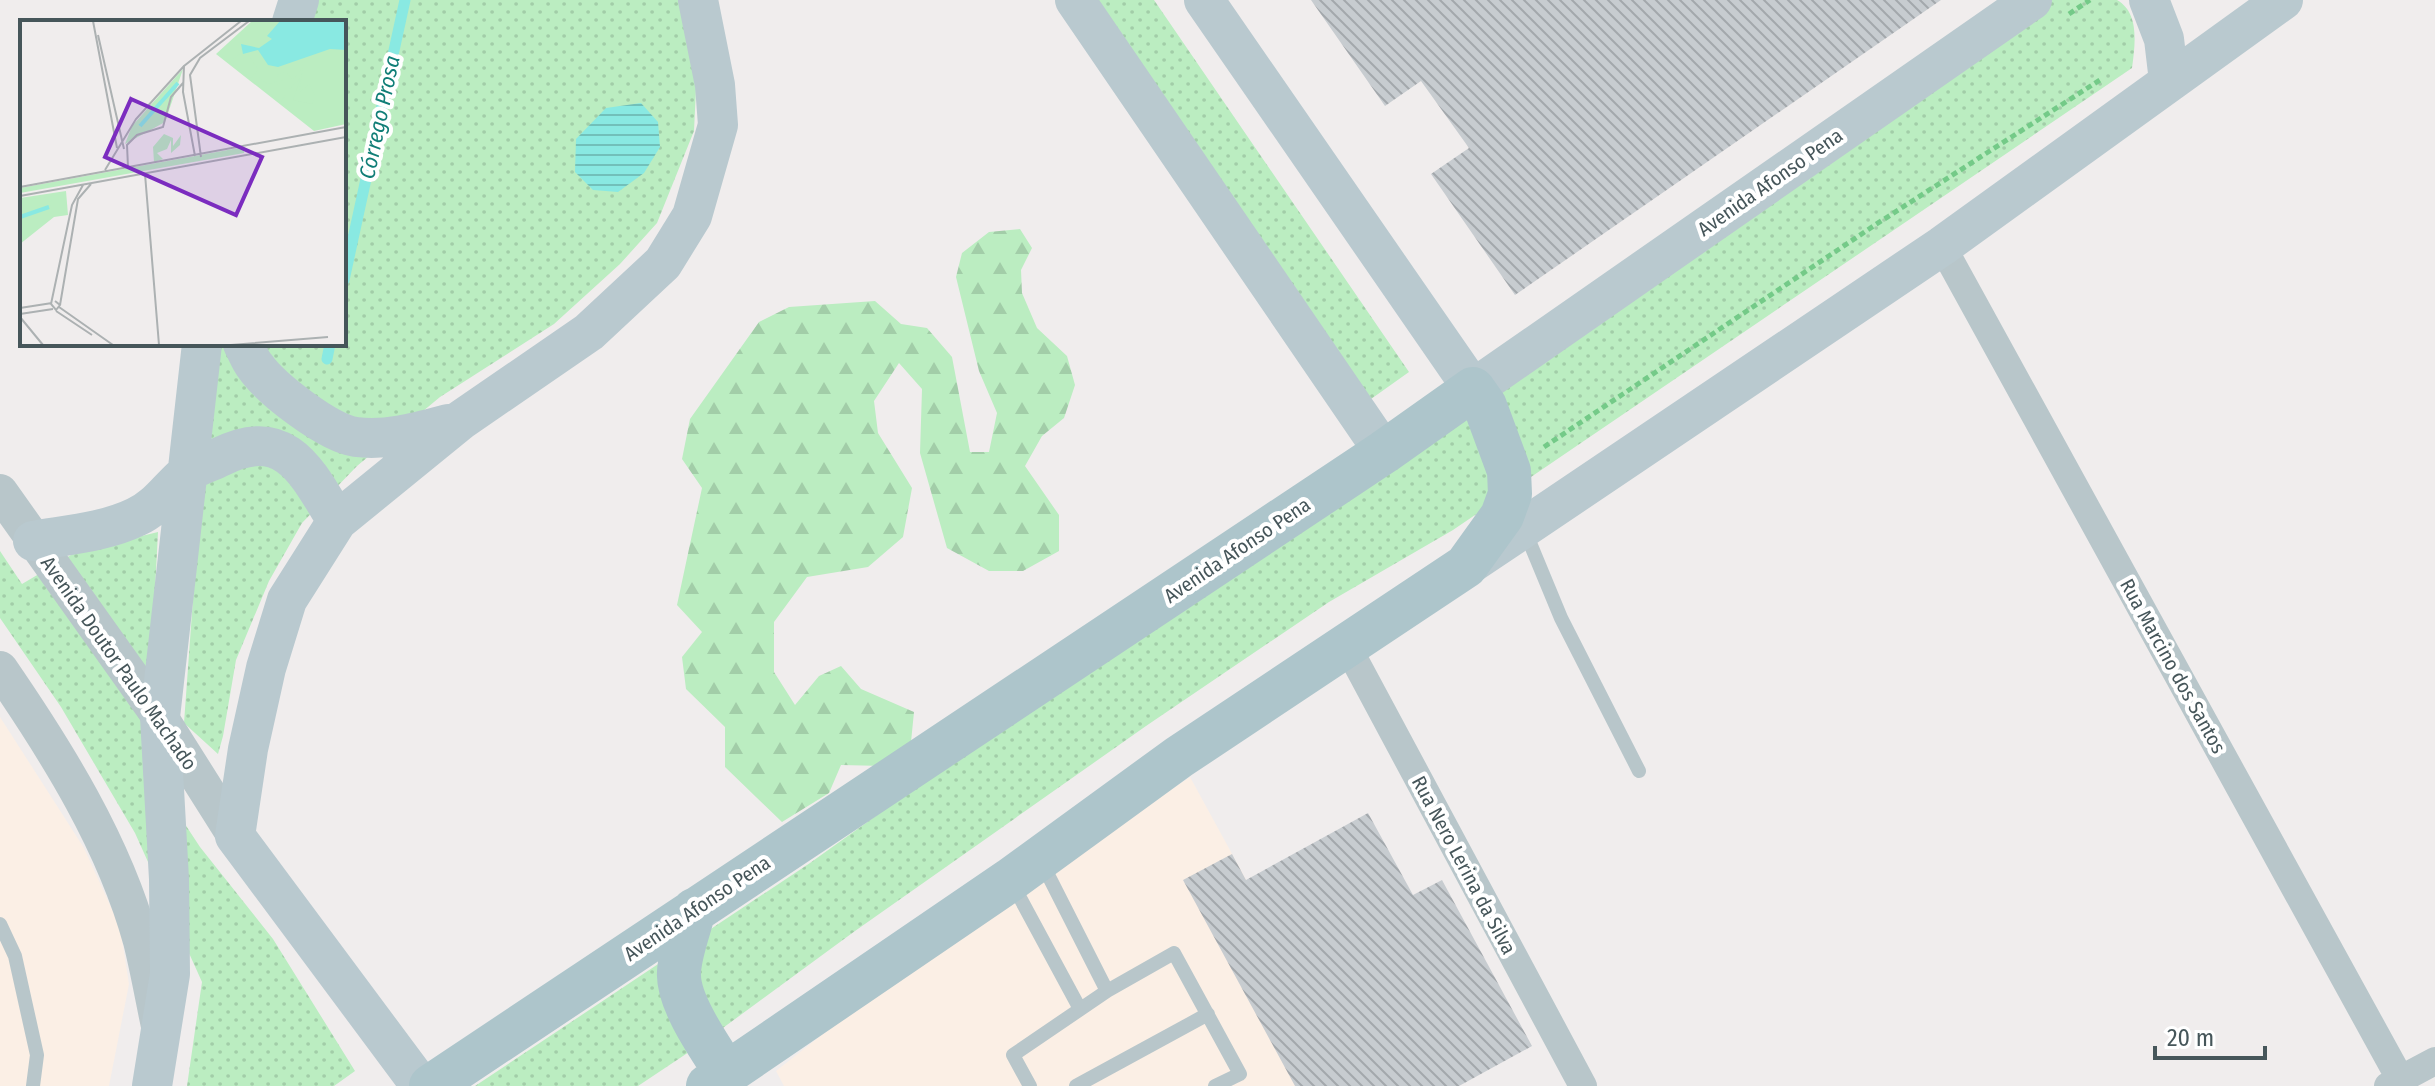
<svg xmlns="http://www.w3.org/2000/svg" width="2435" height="1086" viewBox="0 0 2435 1086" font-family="'Fira Sans Condensed',sans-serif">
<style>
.commercial{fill:#fbefe5}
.green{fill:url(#green-dots)}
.forest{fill:url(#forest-firs)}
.water{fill:url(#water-rules)}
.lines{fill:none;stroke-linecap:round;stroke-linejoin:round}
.stream{stroke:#89e9e2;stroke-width:11}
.building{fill:url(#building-back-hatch)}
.path{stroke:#74ca88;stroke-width:5;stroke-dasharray:6 4;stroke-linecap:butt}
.service{stroke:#b8c6ca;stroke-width:14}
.minor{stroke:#b8c6ca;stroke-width:28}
.tertiary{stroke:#b8c6ca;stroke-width:36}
.secondary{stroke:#b9c9cf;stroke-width:40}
.primary{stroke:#adc5cb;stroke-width:44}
.labels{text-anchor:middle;stroke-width:8;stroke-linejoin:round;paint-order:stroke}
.street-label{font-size:20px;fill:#46565a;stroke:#fff}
.water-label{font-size:22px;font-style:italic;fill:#107e77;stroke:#fff}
.inset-river{fill:none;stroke:#89e9e2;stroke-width:4}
.inset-road{fill:none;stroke:#acb1b2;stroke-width:2}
.view{fill:#7b2cbf;fill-opacity:0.15;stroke:#7b2cbf;stroke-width:4}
.inset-edge{fill:none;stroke:#46565a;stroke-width:4}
</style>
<defs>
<pattern id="green-dots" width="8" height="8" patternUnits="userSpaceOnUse" patternTransform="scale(2)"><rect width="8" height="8" fill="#bbedc1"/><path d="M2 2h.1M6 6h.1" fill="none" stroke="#a2cda8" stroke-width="1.8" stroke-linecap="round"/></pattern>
<pattern id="forest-firs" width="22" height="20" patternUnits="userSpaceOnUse" patternTransform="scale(2)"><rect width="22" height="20" fill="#bbedc1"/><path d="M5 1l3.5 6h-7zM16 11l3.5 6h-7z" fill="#a2cda8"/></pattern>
<pattern id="water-rules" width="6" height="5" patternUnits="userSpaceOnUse" patternTransform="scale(2)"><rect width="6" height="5" fill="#89e9e2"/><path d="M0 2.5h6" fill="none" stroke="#72c0ba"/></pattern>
<pattern id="building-back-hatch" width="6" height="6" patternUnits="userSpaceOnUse" patternTransform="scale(2)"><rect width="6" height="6" fill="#c7ccd0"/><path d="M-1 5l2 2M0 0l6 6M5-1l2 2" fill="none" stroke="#a3a8ac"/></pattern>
</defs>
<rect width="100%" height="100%" fill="#f0eded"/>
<!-- commercial -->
<path class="commercial" d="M 0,717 L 84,848 L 120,927 L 129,984 L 109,1086 L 0,1086 Z
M 1190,777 L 1359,1086 L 784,1086 L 776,1071 L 889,982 Z"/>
<!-- green -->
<path class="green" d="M 314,0 L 680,0 L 697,68 L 694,131 L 657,223 L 620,264 L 554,324 L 440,397 L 357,466 L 302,523 L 269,581 L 236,660 L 223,736 L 218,754 L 184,723 L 200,502 L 219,344 L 344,344 L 344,22 L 306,22 Z
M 1097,0 L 1154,0 L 1409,372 L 1371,399 Z
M 2052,0 L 2117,0 C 2140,13 2135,45 2132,68 L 1453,530 L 1329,602 L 1146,726 L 855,931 L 701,1044 L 638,1086 L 475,1086 L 810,863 L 1473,389 Z
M 158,532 L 146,765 L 200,847 L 273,939 L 355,1071 L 334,1086 L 187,1086 L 202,982 L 135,833 L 61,707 L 0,618 L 0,551 L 22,584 L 76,552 Z"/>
<!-- forest -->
<path class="forest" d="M 1020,229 L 1032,248 L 1021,270 L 1022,293 L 1037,328 L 1067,356 L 1075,385 L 1064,418 L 1042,436 L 1025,466 L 1059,515 L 1059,551 L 1023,571 L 989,571 L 947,548 L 920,453 L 922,389 L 899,363 L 874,401 L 878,433 L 912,488 L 903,537 L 868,567 L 807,577 L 774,622 L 774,672 L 795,705 L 819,676 L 841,666 L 861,689 L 914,712 L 911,742 L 884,766 L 841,765 L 829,793 L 782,822 L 725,767 L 725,727 L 686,689 L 682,657 L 702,632 L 677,605 L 702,488 L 682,459 L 690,419 L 759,322 L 789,307 L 875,301 L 901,324 L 927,328 L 952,357 L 970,452 L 989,452 L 997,413 L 979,371 L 956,277 L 962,253 L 989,232 Z"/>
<!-- water -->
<path class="water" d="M 641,103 L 658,122 L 660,147 L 644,173 L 618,192 L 593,190 L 575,172 L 576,139 L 606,108 Z"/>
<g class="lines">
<!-- stream -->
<path class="stream" d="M 344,280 L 405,0
M 327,359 L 330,344"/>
</g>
<!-- building -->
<path class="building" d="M 1311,0 L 1941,0 L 1515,295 L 1431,174 L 1469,148 L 1421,81 L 1385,106 Z
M 1368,813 L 1413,895 L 1442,880 L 1532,1046 L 1459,1086 L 1295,1086 L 1183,880 L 1232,854 L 1246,880 Z"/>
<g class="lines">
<!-- path -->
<path class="path" d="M 2069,14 L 2090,0
M 1544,447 L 1875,225 L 2103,78"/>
<!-- service -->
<path class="service" d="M 1525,531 L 1561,618 L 1639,771
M 1042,863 L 1107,991
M 1012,883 L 1080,1009
M 0,924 L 15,956 L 37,1055 L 33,1086
M 1030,1086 L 1013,1055 L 1107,991 L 1174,953 L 1240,1074 L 1215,1086
M 1076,1086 L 1208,1014"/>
<!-- minor -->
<path class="minor" d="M 1942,246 L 2404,1086
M 1346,644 L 1583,1086
M 2388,1086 L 2435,1061"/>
<!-- tertiary -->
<path class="tertiary" d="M 0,492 L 160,717 L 235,836
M 0,669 C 57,752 114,843 141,941 C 148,969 153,998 159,1026"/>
<!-- secondary -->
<path class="secondary" d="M 1075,0 L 1384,452
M 1204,0 L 1473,389 L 2032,0
M 2149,0 L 2164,39 L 2169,81
M 292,22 L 299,0
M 243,344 C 247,351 250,360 255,366 C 271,389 328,433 356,437 C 387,441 418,432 448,424
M 33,541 C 67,535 105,532 136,517 C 158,507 169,488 187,473 C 196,466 210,462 220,457 C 286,424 307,472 337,521
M 1473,562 L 1942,246 L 2283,0
M 152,1086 L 170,974 L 169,879 L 160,717 L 202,344
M 421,1086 L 235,836 L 248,749 L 266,668 L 287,600 L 337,521 L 461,420 L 589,332 L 663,263 L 692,216 L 718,125 L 715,85 L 698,0"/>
<!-- primary -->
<path class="primary" d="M 694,910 C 689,930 680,952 679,972 C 677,1002 711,1049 727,1074
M 431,1086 L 1384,452 L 1473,389 L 1485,406 L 1509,471 L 1510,494 L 1502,516 L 1466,566 L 1179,757 L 1010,880 L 708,1086"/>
</g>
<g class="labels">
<!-- street labels -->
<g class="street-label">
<text transform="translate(1770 182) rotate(-35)" y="7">Avenida Afonso Pena</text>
<text transform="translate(1237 550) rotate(-34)" y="7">Avenida Afonso Pena</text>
<text transform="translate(119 663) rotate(55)" y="7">Avenida Doutor Paulo Machado</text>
<text transform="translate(2173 666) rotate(61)" y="7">Rua Marcino dos Santos</text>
<text transform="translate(1464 865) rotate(62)" y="7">Rua Nero Lerina da Silva</text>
<text transform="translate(697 908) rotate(-34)" y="7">Avenida Afonso Pena</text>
</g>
<!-- water labels -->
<g class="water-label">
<text transform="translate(379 117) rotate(-78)" y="8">Córrego Prosa</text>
</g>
</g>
<!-- overview -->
<g transform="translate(20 20)">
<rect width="326" height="326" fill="#f0eded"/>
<path d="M 232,1 L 326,1 L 326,104 L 294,111 L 196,34 ZM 163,49 L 145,102 L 105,124 L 112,106 ZM 224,127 L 224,133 L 0,173 L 0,168 ZM 46,171 L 48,195 L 34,197 L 0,224 L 0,178 Z" fill="#bbedc1"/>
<path d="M 220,34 L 228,34 L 238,50 L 231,58 L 209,42 ZM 283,47 L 279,73 L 289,64 L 295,76 L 292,84 L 273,80 L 281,57 L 270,69 L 265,68 L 265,58 L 257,65 L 266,74 L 261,82 L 233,62 L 238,57 L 248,64 L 258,61 L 257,55 L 266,52 L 273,60 ZM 144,114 L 153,118 L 153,126 L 161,115 L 160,125 L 151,133 L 151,120 L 147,129 L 137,133 L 143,139 L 134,142 L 133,127 ZM 32,176 L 30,186 L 0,200 L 0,181 Z" fill="#bbedc1"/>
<path d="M 260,1 L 326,1 L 326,30 L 310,29 L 258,47 L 248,45 L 238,30 L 223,34 L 221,24 L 239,28 L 252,19 L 247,16 Z" fill="#89e9e2"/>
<path class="inset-river" d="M 120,106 L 158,63M 0,197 L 29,187"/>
<path class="inset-road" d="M 73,1 L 97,128M 78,15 L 104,129M 175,136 L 163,72 L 164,46 L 221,1M 181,137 L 170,55 L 180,38 L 229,1M 108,147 L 107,125 L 117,115 L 143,107 L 151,77 L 163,63M 85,150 L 116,99 L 164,46M 125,154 L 139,325M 0,167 L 326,107M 0,176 L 326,117M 35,281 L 40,285 L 36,290 L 31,284 L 52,185 L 63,165M 40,285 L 58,179 L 71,164M 39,287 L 93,325M 0,288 L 32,283M 36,291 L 72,315M 0,294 L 33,289M 0,297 L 23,325M 211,325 L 308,317"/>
<path class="view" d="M 111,79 L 242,137 L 216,195 L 85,137 Z"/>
<rect width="326" height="326" class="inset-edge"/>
</g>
<!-- scale -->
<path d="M2155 1046v12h110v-12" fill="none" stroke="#46565a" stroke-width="4"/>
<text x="2167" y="1046" font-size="24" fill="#46565a" stroke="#ffffff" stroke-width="6" paint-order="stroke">20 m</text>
</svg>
